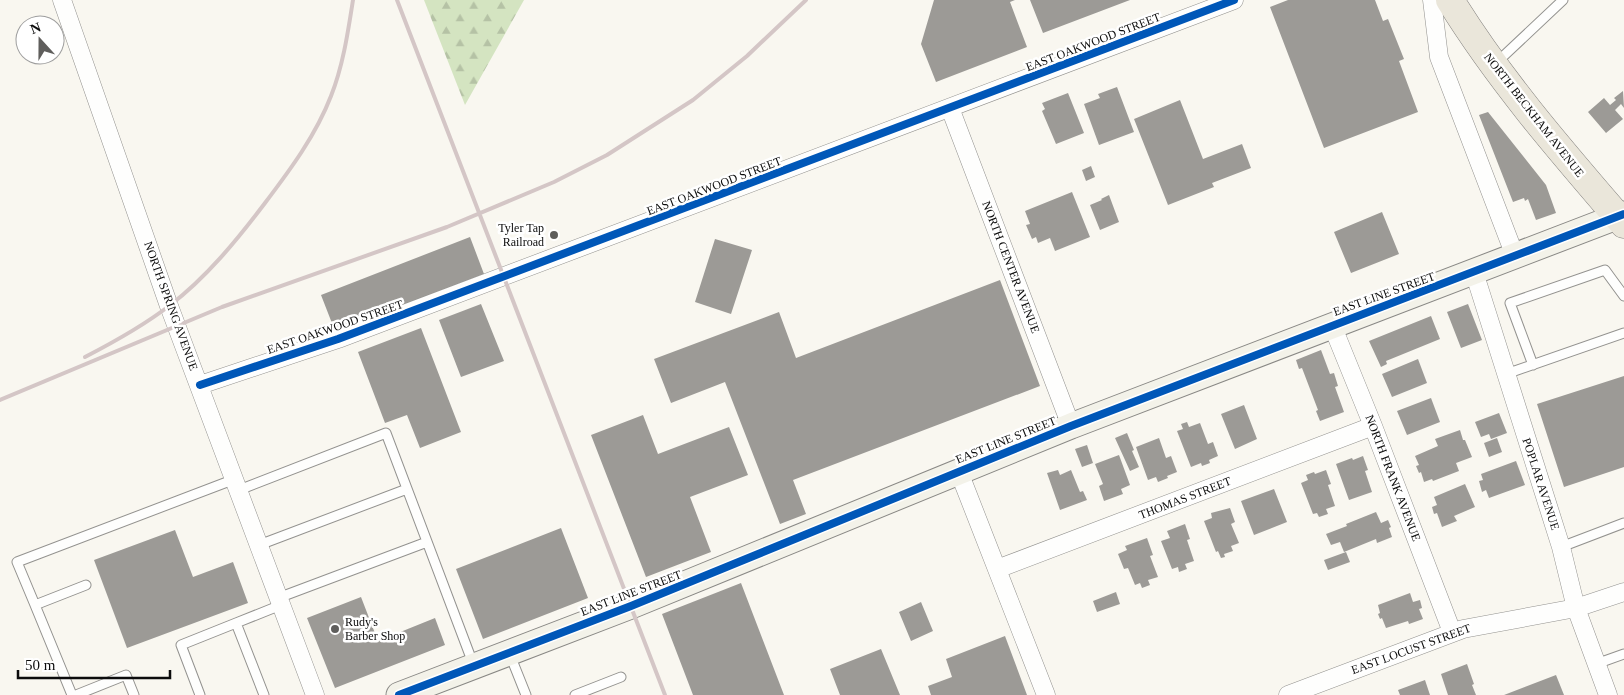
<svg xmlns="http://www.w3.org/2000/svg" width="1624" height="695" viewBox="0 0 1624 695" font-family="'Times New Roman',serif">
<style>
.forest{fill:url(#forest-firs)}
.building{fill:#9c9a96}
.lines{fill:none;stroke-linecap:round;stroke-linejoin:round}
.lane-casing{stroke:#93928f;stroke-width:11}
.street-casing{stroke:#93928f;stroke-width:19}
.secondary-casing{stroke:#898885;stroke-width:27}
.primary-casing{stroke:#807f7c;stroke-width:29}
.lane{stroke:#fefefd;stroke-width:9}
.street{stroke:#fefefd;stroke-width:18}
.secondary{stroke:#f3f2e9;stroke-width:25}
.primary{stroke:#eae6da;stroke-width:28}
.rail{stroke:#d4c6c6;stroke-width:4}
.cycleway-casing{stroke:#fff;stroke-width:11}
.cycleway{stroke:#0057b8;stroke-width:8}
.poi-dot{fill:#5f5e5c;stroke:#fff;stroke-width:2}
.labels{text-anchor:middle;stroke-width:5;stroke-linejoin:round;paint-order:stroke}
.street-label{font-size:12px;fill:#0c0c0c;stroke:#fff}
.poi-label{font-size:12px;fill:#0c0c0c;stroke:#fff;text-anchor:end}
</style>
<defs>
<pattern id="forest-firs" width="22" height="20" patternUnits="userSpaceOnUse" patternTransform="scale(1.25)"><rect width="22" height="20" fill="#d4e4c1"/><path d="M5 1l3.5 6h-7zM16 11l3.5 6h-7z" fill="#b5c2a5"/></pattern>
</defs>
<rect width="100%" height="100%" fill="#f9f7f0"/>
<!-- forest -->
<path class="forest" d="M 424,0 L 524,0 L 465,105 Z"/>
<!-- building -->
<path class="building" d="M 934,0 L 1015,0 L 1010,2 L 1027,47 L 936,82 L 921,44 Z
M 1030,0 L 1130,0 L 1043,33 Z
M 1288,0 L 1375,0 L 1383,21 L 1388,19 L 1404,59 L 1399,61 L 1418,112 L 1324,148 L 1270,7 Z
M 1117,87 L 1134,132 L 1099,145 L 1084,104 L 1100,98 L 1098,94 Z
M 1623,91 L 1624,108 L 1621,104 L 1615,110 L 1623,119 L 1606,133 L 1588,112 L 1604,98 L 1610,105 L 1616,100 L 1614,98 Z
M 1068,93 L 1084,133 L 1056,144 L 1042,111 L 1045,109 L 1042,103 Z
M 1180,100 L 1203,159 L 1242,144 L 1251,168 L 1212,183 L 1214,187 L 1168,205 L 1134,119 Z
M 1488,112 L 1546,185 L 1556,213 L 1536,220 L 1528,199 L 1525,201 L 1524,198 L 1513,202 L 1479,115 Z
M 1091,166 L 1095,177 L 1086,181 L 1082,170 Z
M 1072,192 L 1090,237 L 1055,251 L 1050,238 L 1038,243 L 1036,237 L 1032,239 L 1026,225 L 1030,224 L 1025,211 Z
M 1109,195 L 1119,222 L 1100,230 L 1090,205 L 1102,200 L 1101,199 Z
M 1382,212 L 1399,254 L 1351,273 L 1334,232 Z
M 470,237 L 484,274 L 335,331 L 321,295 Z
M 715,239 L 752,250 L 731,314 L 695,302 Z
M 1000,280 L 1040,386 L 793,480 L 806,514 L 780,524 L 725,382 L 671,403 L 654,359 L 779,312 L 796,358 Z
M 481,304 L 504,361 L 461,377 L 439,320 Z
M 1468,304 L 1482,340 L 1461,348 L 1447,312 Z
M 1431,316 L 1440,339 L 1386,361 L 1387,364 L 1381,367 L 1369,341 Z
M 421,328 L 461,432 L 420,448 L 407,415 L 385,423 L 358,352 Z
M 1321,350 L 1330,374 L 1334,373 L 1338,386 L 1335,387 L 1344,412 L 1320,421 L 1316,411 L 1318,410 L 1302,368 L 1299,369 L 1296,360 Z
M 1418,359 L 1427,383 L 1392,397 L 1382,374 Z
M 1624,376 L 1624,467 L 1564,487 L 1537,404 Z
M 1431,398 L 1440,422 L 1407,435 L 1397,411 Z
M 1244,405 L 1257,439 L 1235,449 L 1221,414 Z
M 1499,413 L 1507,433 L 1491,439 L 1489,434 L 1481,437 L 1475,422 Z
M 643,415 L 658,454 L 729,427 L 748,475 L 690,497 L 711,552 L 646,577 L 591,435 Z
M 1187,422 L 1189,427 L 1200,423 L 1208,444 L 1213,442 L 1218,456 L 1209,460 L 1210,463 L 1202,466 L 1201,463 L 1191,467 L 1177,431 L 1183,429 L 1181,424 Z
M 1460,430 L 1463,440 L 1465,440 L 1472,457 L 1456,463 L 1459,471 L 1433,481 L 1432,479 L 1424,482 L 1421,472 L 1419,473 L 1416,466 L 1419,465 L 1415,456 L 1438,446 L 1435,439 Z
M 1127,433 L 1134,450 L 1132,451 L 1139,467 L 1130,471 L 1115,438 Z
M 1159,438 L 1166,458 L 1171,456 L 1177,472 L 1167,476 L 1168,478 L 1158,482 L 1156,477 L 1148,480 L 1136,447 Z
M 1497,438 L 1502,452 L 1489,457 L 1484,443 Z
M 1087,445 L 1093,463 L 1082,467 L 1075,449 Z
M 1119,455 L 1130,485 L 1121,489 L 1123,494 L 1104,501 L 1099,486 L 1103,484 L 1095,464 Z
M 1363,456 L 1368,470 L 1365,471 L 1372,492 L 1349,500 L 1336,464 L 1352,458 L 1353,460 Z
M 1516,461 L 1525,485 L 1489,498 L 1486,490 L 1482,492 L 1479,481 L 1483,480 L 1481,474 Z
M 1058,470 L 1060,475 L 1071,470 L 1080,492 L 1083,491 L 1087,500 L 1060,510 L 1047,473 Z
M 1326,470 L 1331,484 L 1328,485 L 1335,506 L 1326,509 L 1328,514 L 1319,517 L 1317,513 L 1313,514 L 1301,483 L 1308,480 L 1306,475 L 1314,472 L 1315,474 Z
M 1465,484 L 1475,507 L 1454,516 L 1457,521 L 1442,527 L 1437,513 L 1434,514 L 1432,507 L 1437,505 L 1434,497 Z
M 1274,489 L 1287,522 L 1254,535 L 1241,501 Z
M 1230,508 L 1235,522 L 1231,524 L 1239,543 L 1231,546 L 1233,551 L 1224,554 L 1225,557 L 1221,558 L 1218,551 L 1216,552 L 1204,521 L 1212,518 L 1211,513 Z
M 1376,512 L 1381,523 L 1388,520 L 1391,527 L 1389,528 L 1392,537 L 1377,543 L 1376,539 L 1344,552 L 1340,542 L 1331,545 L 1326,534 L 1347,526 L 1346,524 Z
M 1185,524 L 1190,539 L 1187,540 L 1194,561 L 1185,564 L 1187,569 L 1179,572 L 1178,567 L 1172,569 L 1161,541 L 1170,538 L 1167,531 Z
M 561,528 L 588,598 L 483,639 L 456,569 Z
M 175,530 L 193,577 L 233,562 L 248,603 L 127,648 L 94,560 Z
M 1147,538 L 1153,555 L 1150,556 L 1158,577 L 1148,580 L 1150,585 L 1142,588 L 1140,583 L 1135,585 L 1128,568 L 1124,569 L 1118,554 L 1127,550 L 1125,546 Z
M 1346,552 L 1350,562 L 1328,570 L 1324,560 Z
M 741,583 L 784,695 L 693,695 L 662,614 Z
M 1116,592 L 1120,604 L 1097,612 L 1093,601 Z
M 1410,593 L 1413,602 L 1420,600 L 1422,608 L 1419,609 L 1423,619 L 1409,624 L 1408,621 L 1386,628 L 1382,618 L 1380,619 L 1378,614 L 1380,613 L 1378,605 Z
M 361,597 L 378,641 L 435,618 L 445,645 L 335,688 L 307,618 Z
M 921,602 L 933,631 L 911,641 L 899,612 Z
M 1005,636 L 1027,695 L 931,695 L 928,686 L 952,677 L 946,659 Z
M 881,649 L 900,695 L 840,695 L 830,669 Z
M 1467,664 L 1474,684 L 1472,685 L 1476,695 L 1448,695 L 1441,674 Z
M 1556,675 L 1564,695 L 1504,695 Z
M 1425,680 L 1430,695 L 1400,695 L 1398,690 Z"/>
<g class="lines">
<!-- lane casing -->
<g class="lane-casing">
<path id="lane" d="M 1495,64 L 1563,0
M 1533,365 L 1510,303 L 1605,270 L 1624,296
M 1506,374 L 1624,333
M 239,490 L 386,433 L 474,666
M 259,545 L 407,489
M 1561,547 L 1624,523
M 278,598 L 427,542
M 35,605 L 17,562 L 235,479
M 236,623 L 281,605
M 510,655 L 526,695
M 1596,664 L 1624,654
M 72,695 L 35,605 L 86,585
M 76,695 L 126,675 L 134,695
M 200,695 L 181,645 L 236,623 L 264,695
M 575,695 L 621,677"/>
</g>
<!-- street casing -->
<g class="street-casing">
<path id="street" d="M 62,0 L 169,306 L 315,695
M 1432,0 L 1439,57 L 1515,256
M 950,108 L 1071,426
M 1474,272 L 1561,547 L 1576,608 L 1608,695
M 1332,325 L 1373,426 L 1452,632
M 200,385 L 338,339 L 1234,0
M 959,472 L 1046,695
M 997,569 L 1373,426
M 1288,695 L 1463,629 L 1576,608 L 1624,592"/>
</g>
<!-- secondary casing -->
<g class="secondary-casing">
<path id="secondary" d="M 399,695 L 631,606 L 1071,426 L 1624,214"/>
</g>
<!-- primary casing -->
<g class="primary-casing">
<path id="primary" d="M 1450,0 C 1500,81 1562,152 1624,224"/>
</g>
<!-- lane -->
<use href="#lane" class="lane"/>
<!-- street -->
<use href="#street" class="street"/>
<!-- secondary -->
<use href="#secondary" class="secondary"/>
<!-- primary -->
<use href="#primary" class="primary"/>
<!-- rail -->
<path class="rail" d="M 397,0 L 665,695
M 85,357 C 114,342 143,326 169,306 C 206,278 237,240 265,203 C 290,170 316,135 331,96 C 343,66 348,32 353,0
M 0,400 L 222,307 L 447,227 L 554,182 L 607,155 L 693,100 L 747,56 L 806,0"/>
<!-- cycleway casing -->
<g class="cycleway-casing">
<path id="cycleway" d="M 200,385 L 338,339 L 1234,0
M 399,695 L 631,606 L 1071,426 L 1624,214"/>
</g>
<!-- cycleway -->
<use href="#cycleway" class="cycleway"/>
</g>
<!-- markers -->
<g class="poi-dot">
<circle cx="554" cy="235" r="5"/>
<circle cx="335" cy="629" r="5"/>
</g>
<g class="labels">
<!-- street labels -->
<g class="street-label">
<text transform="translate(1093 42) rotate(-21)" y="4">EAST OAKWOOD STREET</text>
<text transform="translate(1534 115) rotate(52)" y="4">NORTH BECKHAM AVENUE</text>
<text transform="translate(714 186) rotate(-21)" y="4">EAST OAKWOOD STREET</text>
<text transform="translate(1011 267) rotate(69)" y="4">NORTH CENTER AVENUE</text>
<text transform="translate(1384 294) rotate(-20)" y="4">EAST LINE STREET</text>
<text transform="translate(171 306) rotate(70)" y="4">NORTH SPRING AVENUE</text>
<text transform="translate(335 327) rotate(-19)" y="4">EAST OAKWOOD STREET</text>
<text transform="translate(1006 440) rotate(-22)" y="4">EAST LINE STREET</text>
<text transform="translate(1393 478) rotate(69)" y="4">NORTH FRANK AVENUE</text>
<text transform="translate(1541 484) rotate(72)" y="4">POPLAR AVENUE</text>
<text transform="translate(1185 498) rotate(-21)" y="4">THOMAS STREET</text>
<text transform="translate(631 593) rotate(-21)" y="4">EAST LINE STREET</text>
<text transform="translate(1411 649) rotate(-20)" y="4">EAST LOCUST STREET</text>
</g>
<!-- poi labels -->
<g class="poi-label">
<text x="544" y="232">Tyler Tap<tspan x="544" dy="14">Railroad</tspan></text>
<text x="345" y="626" text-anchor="start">Rudy's<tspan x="345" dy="14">Barber Shop</tspan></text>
</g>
</g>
<!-- north arrow -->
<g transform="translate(40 40) rotate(339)"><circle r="24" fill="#ffffff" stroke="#9e9e9e"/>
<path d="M0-4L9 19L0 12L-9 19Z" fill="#5f5e5c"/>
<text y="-8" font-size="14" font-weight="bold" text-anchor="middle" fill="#0c0c0c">N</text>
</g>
<!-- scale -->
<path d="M18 670v8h152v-8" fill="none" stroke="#0c0c0c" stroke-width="2.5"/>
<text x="25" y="670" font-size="15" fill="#0c0c0c" stroke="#ffffff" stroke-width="4" paint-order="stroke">50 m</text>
</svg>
